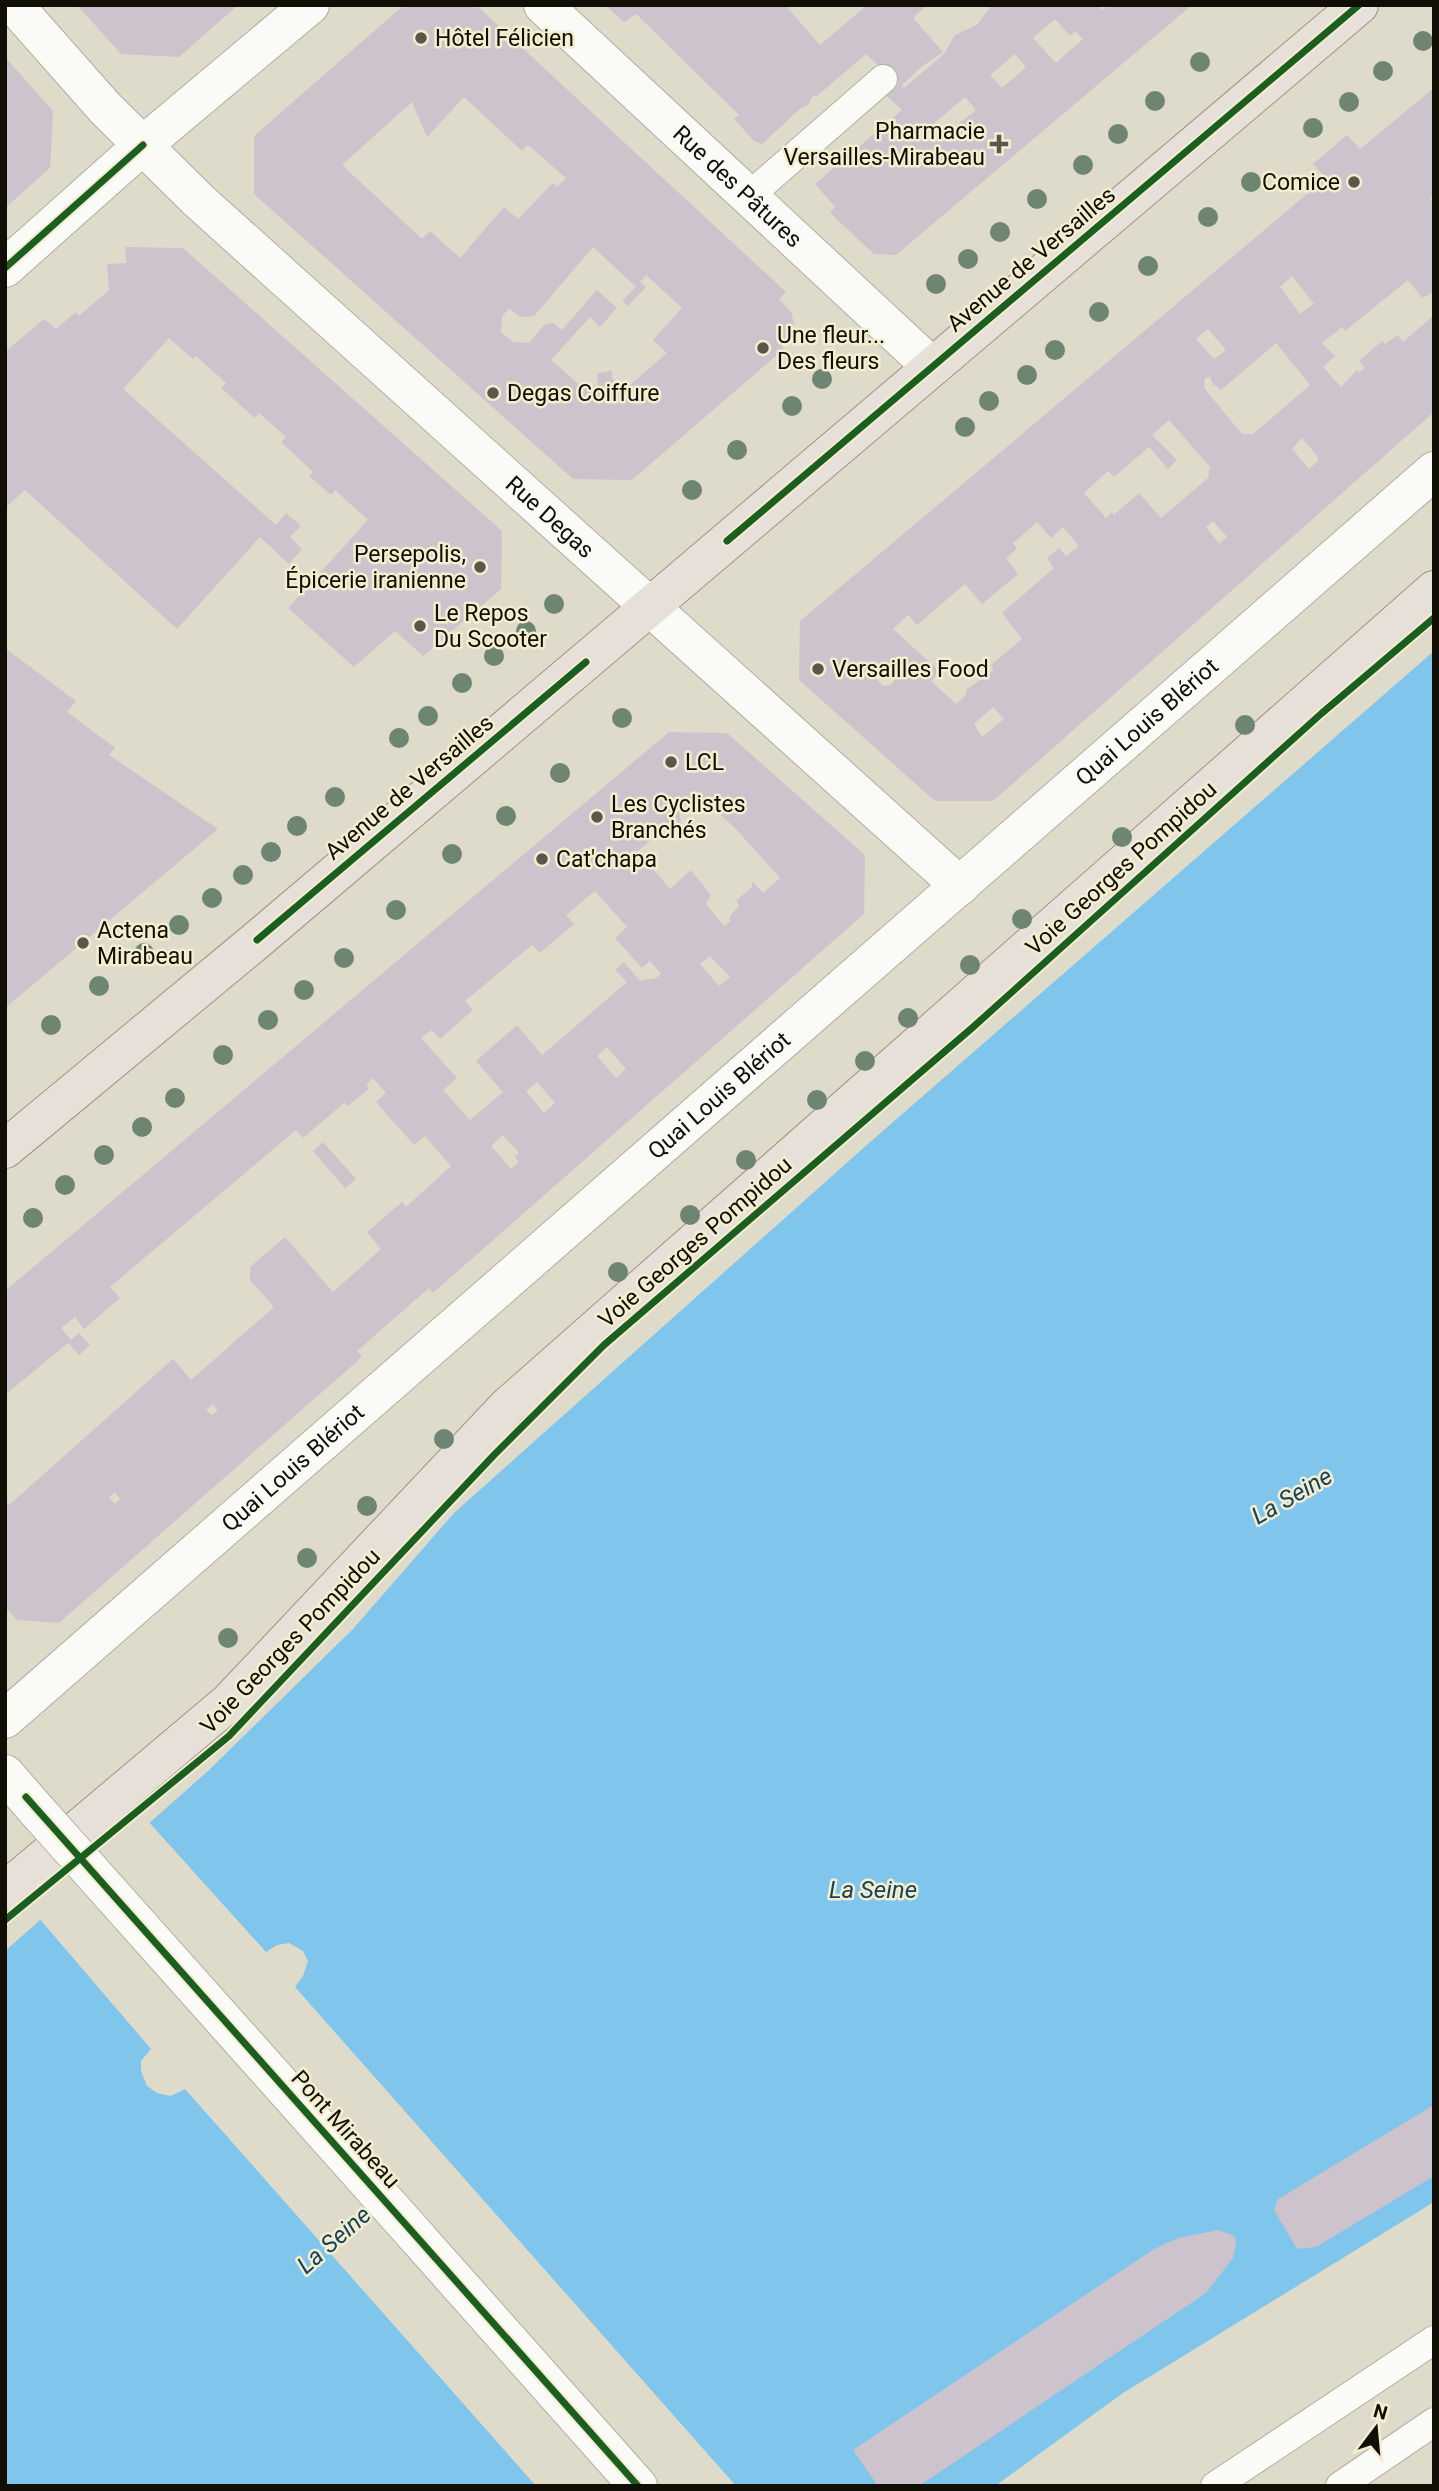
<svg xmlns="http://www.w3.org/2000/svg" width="1439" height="2491" viewBox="0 0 1439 2491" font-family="Roboto,sans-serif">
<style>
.water{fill:#7fc5ec}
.pier{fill:#dedbcb}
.building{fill:#ccc3cd;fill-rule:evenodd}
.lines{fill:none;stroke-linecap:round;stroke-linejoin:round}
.service-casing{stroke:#b0aea1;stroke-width:30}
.minor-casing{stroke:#b0aea1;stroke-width:40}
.secondary-casing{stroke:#b0aea1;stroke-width:40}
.primary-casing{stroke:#a09382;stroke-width:40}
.service{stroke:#fafaf7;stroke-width:28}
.minor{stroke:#fafaf7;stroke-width:38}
.secondary{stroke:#fafaf7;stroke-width:38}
.primary{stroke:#e7e0d9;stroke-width:38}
.secondary-bridge-casing{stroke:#b0aea1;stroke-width:40;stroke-linecap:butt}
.secondary-bridge{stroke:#fafaf7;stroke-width:38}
.cycleway-casing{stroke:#f3eed0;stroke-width:11}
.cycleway{stroke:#1b5e20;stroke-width:7}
.tree{fill:#6d8571}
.poi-dot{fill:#59564a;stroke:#f3eed0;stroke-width:2.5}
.labels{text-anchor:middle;stroke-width:5;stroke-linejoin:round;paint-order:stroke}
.poi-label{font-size:23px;fill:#110f05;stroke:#f3eed0;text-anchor:start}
.street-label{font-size:23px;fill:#110f05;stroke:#f3eed0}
.water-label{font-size:24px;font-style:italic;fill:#18425b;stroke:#f3eed0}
</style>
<rect width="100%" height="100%" fill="#dedbcb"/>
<!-- water -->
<path class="water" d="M 1434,651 L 1434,2202 L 1123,2393 L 995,2486 L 5,2486 L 5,1951 L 208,1771 L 353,1629 L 454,1513 L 869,1143 Z"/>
<!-- pier -->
<path class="pier" d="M 147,1820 L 266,1952 L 277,1945 L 289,1943 L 303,1951 L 308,1961 L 303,1976 L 295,1987 L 736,2486 L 536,2486 L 185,2089 L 171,2096 L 157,2093 L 147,2086 L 141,2071 L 141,2061 L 151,2049 L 38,1917 Z"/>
<!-- building -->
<path class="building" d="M 77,5 L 238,5 L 179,57 L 121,54 Z
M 404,5 L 476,5 L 786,292 L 779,299 L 791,312 L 794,323 L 792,335 L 782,347 L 784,349 L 632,480 L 573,479 L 254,194 L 254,136 ZM 464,97 L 522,151 L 528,145 L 566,178 L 557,187 L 553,183 L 518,219 L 504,207 L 460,258 L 430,231 L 422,239 L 342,165 L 412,102 L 427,137 ZM 593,247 L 636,287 L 622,301 L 628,306 L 646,287 L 640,282 L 646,275 L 682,308 L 653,340 L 667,353 L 624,390 L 612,378 L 612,371 L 597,373 L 598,385 L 583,388 L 551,360 L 590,317 L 600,327 L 617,308 L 597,290 L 562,330 L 553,323 L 545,324 L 529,343 L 513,342 L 501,332 L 502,317 L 509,308 L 520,317 L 534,316 Z
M 605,5 L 785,5 L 820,45 L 867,5 L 927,5 L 913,18 L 943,52 L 920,68 L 902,85 L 904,88 L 944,54 L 955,35 L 977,25 L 992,5 L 1098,5 L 1102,10 L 1107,5 L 1192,5 L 896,255 L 874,254 L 830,213 L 835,207 L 815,184 L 902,110 L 886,95 L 899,84 L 866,54 L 817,96 L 813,96 L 808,105 L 801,108 L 762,144 L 754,141 L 734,119 L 739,115 L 636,14 L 624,22 ZM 1055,19 L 1070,36 L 1075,31 L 1083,39 L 1056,63 L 1033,38 ZM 1015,54 L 1026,67 L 1002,88 L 990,75 ZM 965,97 L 976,110 L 934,143 L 924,132 Z
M 5,57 L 53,111 L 50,168 L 5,208 Z
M 1434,88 L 1434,195 L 1430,198 L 1434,203 L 1434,292 L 1422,298 L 1408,280 L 1345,331 L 1342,327 L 1322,343 L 1335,356 L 1323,367 L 1341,387 L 1357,370 L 1359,373 L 1365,368 L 1359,361 L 1382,341 L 1385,344 L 1398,335 L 1403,342 L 1434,315 L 1434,412 L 993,801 L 935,801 L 799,680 L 800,621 L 1326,178 L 1313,164 L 1347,135 L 1360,149 ZM 1292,276 L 1314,304 L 1300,314 L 1280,287 ZM 1208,329 L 1226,350 L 1214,359 L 1196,339 ZM 1276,343 L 1310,385 L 1253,434 L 1242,434 L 1204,388 L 1205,378 L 1210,377 L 1214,387 L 1215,385 L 1221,390 ZM 1169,420 L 1210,467 L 1208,478 L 1161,518 L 1139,493 L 1114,515 L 1112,512 L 1106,518 L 1084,493 L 1108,471 L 1114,477 L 1149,447 L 1168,469 L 1177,460 L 1152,435 ZM 1302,438 L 1318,457 L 1318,461 L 1309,469 L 1292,449 ZM 1213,521 L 1227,537 L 1219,544 L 1206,527 ZM 1037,522 L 1051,538 L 1063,527 L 1079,546 L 1066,556 L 1059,548 L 1047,558 L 1054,568 L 1002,613 L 1022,639 L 991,665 L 994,670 L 966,690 L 966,695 L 956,704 L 931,681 L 937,674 L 936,668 L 893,629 L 908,615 L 917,625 L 965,584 L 982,604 L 1018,574 L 1006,558 L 1017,549 L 1013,543 ZM 883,666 L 896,678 L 891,685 L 883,686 L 874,676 ZM 993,707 L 1004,719 L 982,737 L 974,724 Z
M 125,247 L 183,248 L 502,531 L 501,589 L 423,656 L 395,631 L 354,667 L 288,608 L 368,520 L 335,490 L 331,495 L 309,476 L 313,472 L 281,442 L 286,437 L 259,413 L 255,418 L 221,388 L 226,383 L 196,356 L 193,359 L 169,338 L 123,389 L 276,525 L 286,513 L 301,526 L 290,537 L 302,549 L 289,564 L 260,537 L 177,629 L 25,490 L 5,508 L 5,352 L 44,319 L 56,329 L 76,312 L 79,316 L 109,290 L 107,264 L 126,263 Z
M 5,648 L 76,701 L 67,712 L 115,748 L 109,755 L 218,829 L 5,1008 Z
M 669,732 L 727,733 L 865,855 L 864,914 L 433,1293 L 429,1288 L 357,1351 L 362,1357 L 59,1623 L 17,1620 L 5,1607 L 5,1500 L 9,1505 L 173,1359 L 191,1380 L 274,1307 L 250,1280 L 250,1267 L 285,1237 L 333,1292 L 381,1249 L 367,1232 L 402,1202 L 406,1207 L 451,1166 L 425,1136 L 414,1145 L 376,1102 L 386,1093 L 373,1078 L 366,1085 L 369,1089 L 347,1106 L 344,1103 L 303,1138 L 296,1130 L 110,1287 L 120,1298 L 84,1329 L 75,1317 L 61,1328 L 71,1340 L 79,1333 L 90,1345 L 79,1355 L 68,1343 L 5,1395 L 5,1291 ZM 694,802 L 706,802 L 735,828 L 780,878 L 763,893 L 752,881 L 752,887 L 737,900 L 739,907 L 731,914 L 729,919 L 731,921 L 724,926 L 706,904 L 711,895 L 691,870 L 670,889 L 638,851 L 672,822 L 678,829 L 681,827 L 680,814 ZM 595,891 L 627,927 L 615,938 L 642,968 L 650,961 L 661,974 L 656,978 L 640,981 L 624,962 L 615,970 L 627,982 L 542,1055 L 517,1025 L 476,1061 L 503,1092 L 470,1120 L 443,1090 L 457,1078 L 421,1038 L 432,1030 L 440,1039 L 473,1010 L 465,1001 L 532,945 L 540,953 L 574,924 L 566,915 ZM 710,956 L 730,977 L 719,986 L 700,964 ZM 607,1047 L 626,1069 L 616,1078 L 597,1056 ZM 537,1082 L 555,1103 L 544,1113 L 526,1091 ZM 503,1135 L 519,1153 L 515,1157 L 519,1162 L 511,1169 L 491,1146 ZM 213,1404 L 218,1411 L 211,1415 L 206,1410 ZM 115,1492 L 120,1499 L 115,1504 L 109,1497 Z
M 323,1142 L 356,1179 L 345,1188 L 313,1151 Z
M 1434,2105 L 1434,2176 L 1316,2247 L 1297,2249 L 1274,2210 L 1278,2199 Z
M 1218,2230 L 1235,2236 L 1236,2244 L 1233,2258 L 1206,2293 L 919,2486 L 878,2486 L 853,2450 L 1154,2249 L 1178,2238 Z"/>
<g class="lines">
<!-- service casing -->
<g class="service-casing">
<path id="service" d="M 749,196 L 883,79
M 1215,2486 L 1434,2340
M 1340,2486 L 1434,2422"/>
</g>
<!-- minor casing -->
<g class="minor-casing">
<g id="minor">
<path id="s1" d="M 14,5 L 105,108 L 198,200 L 960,886"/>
<path id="s2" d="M 543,5 L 932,367"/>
<path d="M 5,268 L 143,145 L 310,5"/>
<path id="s3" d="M 5,1719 L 1434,471"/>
</g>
</g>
<!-- secondary casing -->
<g class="secondary-casing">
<path id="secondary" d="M 5,1774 L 39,1813
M 416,2236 L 638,2486"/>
</g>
<!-- primary casing -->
<g class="primary-casing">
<path id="primary" d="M 5,1149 L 257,940 L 1359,5
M 5,1891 L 229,1702 L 507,1407 L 1434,590"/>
</g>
<!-- service -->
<use href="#service" class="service"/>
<!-- minor -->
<use href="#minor" class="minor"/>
<!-- secondary -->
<use href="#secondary" class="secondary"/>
<!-- primary -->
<use href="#primary" class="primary"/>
<!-- secondary-bridge casing -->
<g class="secondary-bridge-casing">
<path id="secondary-bridge" d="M 39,1813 L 416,2236"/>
</g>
<!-- secondary-bridge -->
<use href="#secondary-bridge" class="secondary-bridge"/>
<!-- cycleway casing -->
<g class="cycleway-casing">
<path id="cycleway" d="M 5,268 L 143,145
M 727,541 L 1359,5
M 257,940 L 586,662
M 26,1797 L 638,2486
M 5,1920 L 229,1736 L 494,1455 L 604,1345 L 972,1028 L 1322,713 L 1434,618"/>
</g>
<!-- cycleway -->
<use href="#cycleway" class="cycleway"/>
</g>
<!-- trees -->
<g class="tree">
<circle cx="1423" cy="41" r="10"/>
<circle cx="1200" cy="62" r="10"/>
<circle cx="1383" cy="71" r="10"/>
<circle cx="1155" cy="101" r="10"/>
<circle cx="1349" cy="102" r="10"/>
<circle cx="1313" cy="128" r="10"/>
<circle cx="1118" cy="134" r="10"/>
<circle cx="1083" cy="165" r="10"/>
<circle cx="1251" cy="182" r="10"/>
<circle cx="1037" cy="199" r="10"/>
<circle cx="1208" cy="217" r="10"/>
<circle cx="1000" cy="232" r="10"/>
<circle cx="968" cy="259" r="10"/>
<circle cx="1148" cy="266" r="10"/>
<circle cx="936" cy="284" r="10"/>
<circle cx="1099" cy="312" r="10"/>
<circle cx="1055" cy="350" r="10"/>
<circle cx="1027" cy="375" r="10"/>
<circle cx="822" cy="379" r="10"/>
<circle cx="989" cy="401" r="10"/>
<circle cx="792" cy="406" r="10"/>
<circle cx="965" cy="427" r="10"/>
<circle cx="737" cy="450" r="10"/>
<circle cx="692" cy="490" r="10"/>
<circle cx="554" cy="604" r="10"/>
<circle cx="526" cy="631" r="10"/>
<circle cx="494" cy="656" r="10"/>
<circle cx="462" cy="683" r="10"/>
<circle cx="428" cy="716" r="10"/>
<circle cx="622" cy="718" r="10"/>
<circle cx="1245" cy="725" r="10"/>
<circle cx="399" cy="738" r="10"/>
<circle cx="560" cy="773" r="10"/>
<circle cx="335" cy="797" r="10"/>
<circle cx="506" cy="816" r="10"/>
<circle cx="297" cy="826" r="10"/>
<circle cx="1122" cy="837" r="10"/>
<circle cx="271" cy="852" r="10"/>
<circle cx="452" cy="854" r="10"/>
<circle cx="243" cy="875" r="10"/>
<circle cx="212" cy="898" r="10"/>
<circle cx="396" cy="910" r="10"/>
<circle cx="1022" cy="919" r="10"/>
<circle cx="179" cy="925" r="10"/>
<circle cx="144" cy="953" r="10"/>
<circle cx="344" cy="958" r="10"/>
<circle cx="970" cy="965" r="10"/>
<circle cx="99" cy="986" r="10"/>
<circle cx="304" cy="990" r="10"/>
<circle cx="908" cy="1018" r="10"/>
<circle cx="268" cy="1020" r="10"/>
<circle cx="51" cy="1025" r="10"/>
<circle cx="223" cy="1055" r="10"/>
<circle cx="865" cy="1061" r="10"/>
<circle cx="175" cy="1098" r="10"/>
<circle cx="817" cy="1100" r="10"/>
<circle cx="142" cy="1127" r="10"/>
<circle cx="104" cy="1155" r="10"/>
<circle cx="746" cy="1160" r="10"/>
<circle cx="65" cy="1185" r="10"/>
<circle cx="690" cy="1215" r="10"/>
<circle cx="33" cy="1218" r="10"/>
<circle cx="618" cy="1272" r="10"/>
<circle cx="444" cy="1439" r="10"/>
<circle cx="367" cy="1506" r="10"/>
<circle cx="307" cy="1558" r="10"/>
<circle cx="228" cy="1638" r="10"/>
</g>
<!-- markers -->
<g class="poi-dot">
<circle cx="421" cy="38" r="7"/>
<path d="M995.5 133.5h7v7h7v7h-7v7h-7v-7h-7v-7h7z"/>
<circle cx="1354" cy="182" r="7"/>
<circle cx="763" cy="348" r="7"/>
<circle cx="493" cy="393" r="7"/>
<circle cx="480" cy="567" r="7"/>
<circle cx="420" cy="626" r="7"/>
<circle cx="818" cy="669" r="7"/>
<circle cx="671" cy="762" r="7"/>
<circle cx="597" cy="817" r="7"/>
<circle cx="542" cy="859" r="7"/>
<circle cx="83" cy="943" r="7"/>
</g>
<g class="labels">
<!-- poi labels -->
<g class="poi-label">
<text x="435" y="46">Hôtel Félicien</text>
<text x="985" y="139" text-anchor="end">Pharmacie<tspan x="985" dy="26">Versailles-Mirabeau</tspan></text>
<text x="1340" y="190" text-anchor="end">Comice</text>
<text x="777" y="343">Une fleur...<tspan x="777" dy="26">Des fleurs</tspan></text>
<text x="507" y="401">Degas Coiffure</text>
<text x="466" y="562" text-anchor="end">Persepolis,<tspan x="466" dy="26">Épicerie iranienne</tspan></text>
<text x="434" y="621">Le Repos<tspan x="434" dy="26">Du Scooter</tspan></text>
<text x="832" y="677">Versailles Food</text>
<text x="685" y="770">LCL</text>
<text x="611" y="812">Les Cyclistes<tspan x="611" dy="26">Branchés</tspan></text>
<text x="556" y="867">Cat'chapa</text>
<text x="97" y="938">Actena<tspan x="97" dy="26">Mirabeau</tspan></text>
</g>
<!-- street labels -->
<g class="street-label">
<text dy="8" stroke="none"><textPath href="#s2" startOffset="266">Rue des Pâtures</textPath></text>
<text transform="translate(1031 259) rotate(-40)" y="8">Avenue de Versailles</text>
<text dy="8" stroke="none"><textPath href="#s1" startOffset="742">Rue Degas</textPath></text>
<text dy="8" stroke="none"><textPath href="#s3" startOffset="1516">Quai Louis Blériot</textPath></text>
<text transform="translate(409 787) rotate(-40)" y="8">Avenue de Versailles</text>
<text transform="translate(1121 868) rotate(-42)" y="8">Voie Georges Pompidou</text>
<text dy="8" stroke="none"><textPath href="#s3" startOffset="948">Quai Louis Blériot</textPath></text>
<text transform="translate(695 1242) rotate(-41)" y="8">Voie Georges Pompidou</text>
<text dy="8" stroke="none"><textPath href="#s3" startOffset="382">Quai Louis Blériot</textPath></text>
<text transform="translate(290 1641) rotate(-46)" y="8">Voie Georges Pompidou</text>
<text transform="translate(346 2129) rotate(48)" y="8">Pont Mirabeau</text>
</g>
<!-- water labels -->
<g class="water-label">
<text transform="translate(1292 1496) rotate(-30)" y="8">La Seine</text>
<text x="873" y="1898">La Seine</text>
<text transform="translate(334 2240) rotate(-41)" y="8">La Seine</text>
</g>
</g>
<!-- border -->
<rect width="1439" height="2491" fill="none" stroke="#110f05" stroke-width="14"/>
<!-- north arrow -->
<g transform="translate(1376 2428) rotate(16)" stroke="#f3eed0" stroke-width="5" paint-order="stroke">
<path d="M0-5L12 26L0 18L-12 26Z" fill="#110f05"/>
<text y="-10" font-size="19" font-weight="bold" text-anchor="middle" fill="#110f05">N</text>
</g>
</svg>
